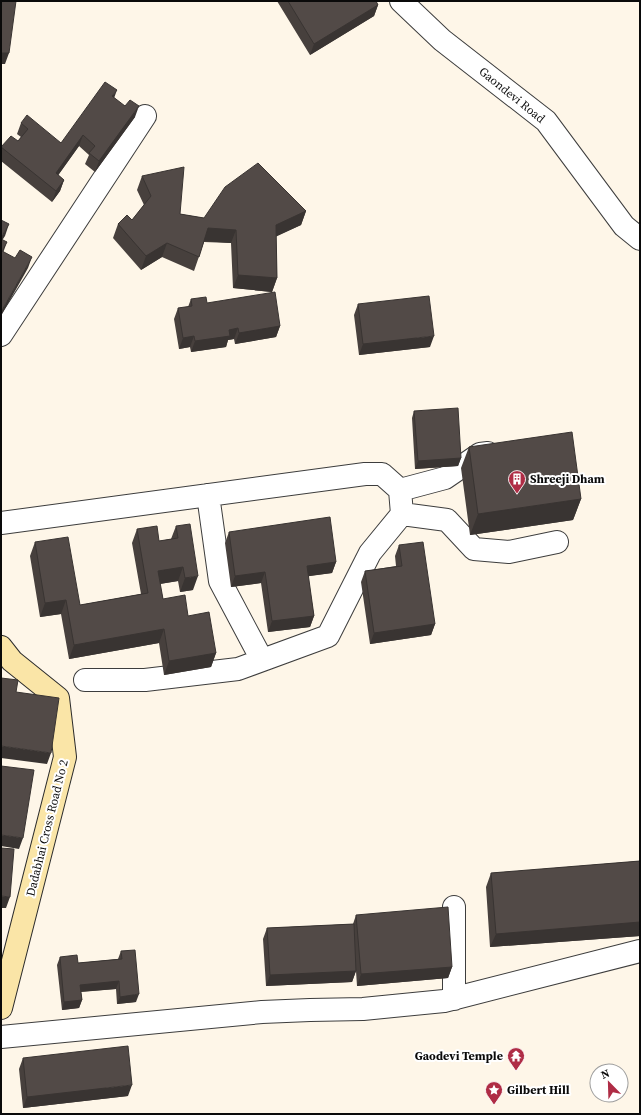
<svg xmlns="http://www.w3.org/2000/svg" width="641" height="1115" viewBox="0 0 641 1115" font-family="'Source Serif 4',serif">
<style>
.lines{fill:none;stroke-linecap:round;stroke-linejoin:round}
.street-casing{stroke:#3d3d3d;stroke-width:24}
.secondary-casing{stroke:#2c2c2c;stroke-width:24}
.street{stroke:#fff;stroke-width:22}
.secondary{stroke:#fae5a7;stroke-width:22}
.wall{fill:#47403d}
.shaded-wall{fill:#393432}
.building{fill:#524a47;stroke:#393432}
.labels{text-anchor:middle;stroke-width:4;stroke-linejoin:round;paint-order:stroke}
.street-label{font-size:12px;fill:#0a0a0a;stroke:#fff}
.poi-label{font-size:12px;font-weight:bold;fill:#0a0a0a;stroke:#fff;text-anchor:start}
</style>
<rect width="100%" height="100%" fill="#fef6e8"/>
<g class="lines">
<!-- street casing -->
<g class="street-casing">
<path id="street" d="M 401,1 L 442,40 L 546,121 L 624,226 L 640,239
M 1,335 L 145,116
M 400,490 L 445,478 L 480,454 L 488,453
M 208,495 L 220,581 L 262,660
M 402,514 L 447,520 L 474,549 L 509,552 L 557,542
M 1,523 L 365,474 L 382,474 L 400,490 L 402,514 L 370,553 L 328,636 L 238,669 L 145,680 L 85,680
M 454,999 L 454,907
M 1,1037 L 262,1012 L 310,1010 L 363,1009 L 444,1001 L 640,951"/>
</g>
<!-- secondary casing -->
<g class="secondary-casing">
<path id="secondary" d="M 1,647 L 12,661 L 58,698 L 65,757 L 1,1008"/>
</g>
<!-- street -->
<use href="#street" class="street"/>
<!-- secondary -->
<use href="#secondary" class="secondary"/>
</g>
<!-- wall -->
<path class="wall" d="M 277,1 L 376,1 L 378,5 L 374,16 L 310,55 Z
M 114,98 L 135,117 L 95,172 L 85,164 L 89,155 L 79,146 L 58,175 L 64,180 L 60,191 L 52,202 L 1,161 L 1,147 L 18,141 L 21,137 L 17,134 L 21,123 L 61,143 Z
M 142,176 L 180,214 L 204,218 L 306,211 L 301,225 L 276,236 L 277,278 L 272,292 L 233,288 L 231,243 L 204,242 L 194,271 L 162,257 L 141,270 L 113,238 L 118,224 L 132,220 L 144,205 L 137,190 Z
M 191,299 L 207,303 L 280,326 L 276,337 L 235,344 L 234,339 L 228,340 L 226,347 L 191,352 L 190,347 L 179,349 L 174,319 L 178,308 L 188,307 Z
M 358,304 L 430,347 L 359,355 L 354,315 Z
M 414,411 L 461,458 L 458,466 L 415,469 L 412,418 Z
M 469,447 L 581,499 L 573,520 L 470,535 L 461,468 Z
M 176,526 L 193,590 L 180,592 L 178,581 L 160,584 L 163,599 L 188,616 L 216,653 L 211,667 L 164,675 L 159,643 L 69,659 L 61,614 L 40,617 L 30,556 L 35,542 L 80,605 L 141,594 L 132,543 L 137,529 L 159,541 L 171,539 Z
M 229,532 L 336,562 L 332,573 L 308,576 L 314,616 L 310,627 L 268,632 L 261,583 L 231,587 L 225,543 Z
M 399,545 L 435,624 L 431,635 L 370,644 L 361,582 L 365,571 L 396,566 L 395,556 Z
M 640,861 L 640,936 L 490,947 L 486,887 L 491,873 Z
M 356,915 L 452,967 L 448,978 L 357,986 L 356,971 L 352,982 L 266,986 L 263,939 L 267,928 L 353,924 Z
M 121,951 L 136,1002 L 117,1004 L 116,989 L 81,992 L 82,1000 L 79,1008 L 62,1010 L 57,965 L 60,957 L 78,963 L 118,959 Z
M 23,1058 L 128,1096 L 23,1108 L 19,1069 Z"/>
<!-- shaded-wall -->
<path class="shaded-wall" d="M 378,5 L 374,16 L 310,55 L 314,44 Z
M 1,53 L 9,53 L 5,64 L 1,64 Z
M 117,90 L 113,101 L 112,96 Z
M 139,106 L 135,117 L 95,172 L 99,161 Z
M 83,135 L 79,146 L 52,184 L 56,173 Z
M 64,180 L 60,191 L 52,202 L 56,191 Z
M 306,211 L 301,225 L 271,239 L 276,225 Z
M 9,224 L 5,236 L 1,242 L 1,238 Z
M 208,228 L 236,230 L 231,243 L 203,241 Z
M 7,242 L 3,253 L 2,251 Z
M 167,243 L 162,257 L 141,270 L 146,256 Z
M 32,257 L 28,268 L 1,316 L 1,312 Z
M 238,275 L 277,278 L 272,292 L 233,288 Z
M 280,326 L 276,337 L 235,344 L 239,333 Z
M 238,328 L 234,339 L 228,340 L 226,347 L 191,352 L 195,341 L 229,330 Z
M 194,336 L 190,347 L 179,349 L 183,338 Z
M 434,336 L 430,347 L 359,355 L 363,344 Z
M 461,458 L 458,466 L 415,469 L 418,461 Z
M 581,499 L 573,520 L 470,535 L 478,514 Z
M 336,562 L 332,573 L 303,577 L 307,566 Z
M 183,567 L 178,581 L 153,585 L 158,571 Z
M 265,572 L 261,583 L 231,587 L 235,576 Z
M 198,576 L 193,590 L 180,592 L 185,578 Z
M 66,600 L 61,614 L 40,617 L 45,603 Z
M 314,616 L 310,627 L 268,632 L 272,621 Z
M 435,624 L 431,635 L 370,644 L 374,633 Z
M 164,629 L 159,643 L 69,659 L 74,645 Z
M 216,653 L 211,667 L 164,675 L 169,661 Z
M 1,746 L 51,753 L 47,764 L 1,758 Z
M 1,835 L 23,838 L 19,849 L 1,846 Z
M 1,896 L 10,897 L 6,908 L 1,908 Z
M 640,922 L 640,936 L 490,947 L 496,934 Z
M 452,967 L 448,978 L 357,986 L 361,974 Z
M 356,971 L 352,982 L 266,986 L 270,975 Z
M 119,981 L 116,989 L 77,992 L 80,985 Z
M 139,994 L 136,1002 L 117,1004 L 120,997 Z
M 82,1000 L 79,1008 L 62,1010 L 64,1002 Z
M 132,1085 L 128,1096 L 23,1108 L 27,1097 Z"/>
<!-- building -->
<path class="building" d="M 1,1 L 16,1 L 9,53 L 1,53 Z
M 288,1 L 376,1 L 378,5 L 314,44 Z
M 105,82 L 117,90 L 112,96 L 125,106 L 130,100 L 139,106 L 99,161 L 89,153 L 95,146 L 83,135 L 56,173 L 64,180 L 56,191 L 1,147 L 11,136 L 18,141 L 28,129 L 21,123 L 27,115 L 61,143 Z
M 258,163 L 306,211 L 276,225 L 277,278 L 238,275 L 236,230 L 208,228 L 199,257 L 167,243 L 146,256 L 118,224 L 127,215 L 132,220 L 151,196 L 142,176 L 184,167 L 180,214 L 204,218 L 225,187 Z
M 1,220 L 9,224 L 1,238 Z
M 1,239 L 7,242 L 2,251 L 15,258 L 20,250 L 32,257 L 1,312 Z
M 275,292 L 280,326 L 239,333 L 238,328 L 229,330 L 230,336 L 195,341 L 194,336 L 183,338 L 178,308 L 192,306 L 191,299 L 206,297 L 207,303 Z
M 429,296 L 434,336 L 363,344 L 358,304 Z
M 458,408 L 461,458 L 418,461 L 414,411 Z
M 572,432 L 581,499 L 478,514 L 469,447 Z
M 330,517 L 336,562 L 307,566 L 314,616 L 272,621 L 265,572 L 235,576 L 229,532 Z
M 190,524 L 198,576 L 185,578 L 183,567 L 158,571 L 163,599 L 185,595 L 188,616 L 209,612 L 216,653 L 169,661 L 164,629 L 74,645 L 66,600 L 45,603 L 35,542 L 68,537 L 80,605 L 148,593 L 137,529 L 157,526 L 159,541 L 178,538 L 176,526 Z
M 423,542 L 435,624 L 374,633 L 365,571 L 402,566 L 399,545 Z
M 1,678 L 18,680 L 16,692 L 59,698 L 51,753 L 1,746 Z
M 1,766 L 34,770 L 23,838 L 1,835 Z
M 1,848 L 14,849 L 10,897 L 1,896 Z
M 640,861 L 640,922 L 496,934 L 491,873 Z
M 448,907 L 452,967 L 361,974 L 356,915 Z
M 354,924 L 356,971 L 270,975 L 267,928 Z
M 135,950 L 139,994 L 120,997 L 119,981 L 80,985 L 82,1000 L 64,1002 L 60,957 L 77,955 L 78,963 L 122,959 L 121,951 Z
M 128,1046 L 132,1085 L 27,1097 L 23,1058 Z"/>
<!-- icons -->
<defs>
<g id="building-pin" transform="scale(0.9)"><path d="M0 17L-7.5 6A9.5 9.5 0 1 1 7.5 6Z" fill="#af2c45" stroke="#fff"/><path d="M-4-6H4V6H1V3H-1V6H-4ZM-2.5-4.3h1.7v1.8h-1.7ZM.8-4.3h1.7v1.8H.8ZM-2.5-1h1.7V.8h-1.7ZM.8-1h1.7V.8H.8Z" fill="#fff"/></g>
<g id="temple-pin" transform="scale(0.9)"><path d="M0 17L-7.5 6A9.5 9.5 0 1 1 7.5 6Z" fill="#af2c45" stroke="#fff"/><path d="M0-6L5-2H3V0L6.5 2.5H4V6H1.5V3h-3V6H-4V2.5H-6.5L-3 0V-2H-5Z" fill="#fff"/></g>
<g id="sight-pin" transform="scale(0.9)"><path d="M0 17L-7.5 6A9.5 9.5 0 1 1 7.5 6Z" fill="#af2c45" stroke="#fff"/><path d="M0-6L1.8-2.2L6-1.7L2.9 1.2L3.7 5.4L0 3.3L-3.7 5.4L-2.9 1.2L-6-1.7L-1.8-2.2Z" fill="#fff"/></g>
</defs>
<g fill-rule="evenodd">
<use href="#building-pin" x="517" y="479"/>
<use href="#temple-pin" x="516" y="1056"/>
<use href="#sight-pin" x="494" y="1090"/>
</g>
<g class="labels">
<!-- street labels -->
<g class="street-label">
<text transform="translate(512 95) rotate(39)" y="4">Gaondevi Road</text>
<text transform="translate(47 828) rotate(-76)" y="4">Dadabhai Cross Road No 2</text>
</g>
<!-- poi labels -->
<g class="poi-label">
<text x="530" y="483">Shreeji Dham</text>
<text x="503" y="1060" text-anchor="end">Gaodevi Temple</text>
<text x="507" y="1094">Gilbert Hill</text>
</g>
</g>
<!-- border -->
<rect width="641" height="1115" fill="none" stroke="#0a0a0a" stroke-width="4"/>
<!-- north arrow -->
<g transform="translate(609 1083) rotate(337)"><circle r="19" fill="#ffffff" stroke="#9d9d9d"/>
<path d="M0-3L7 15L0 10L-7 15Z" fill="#af2c45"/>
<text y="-6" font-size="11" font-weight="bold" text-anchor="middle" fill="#0a0a0a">N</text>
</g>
</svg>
